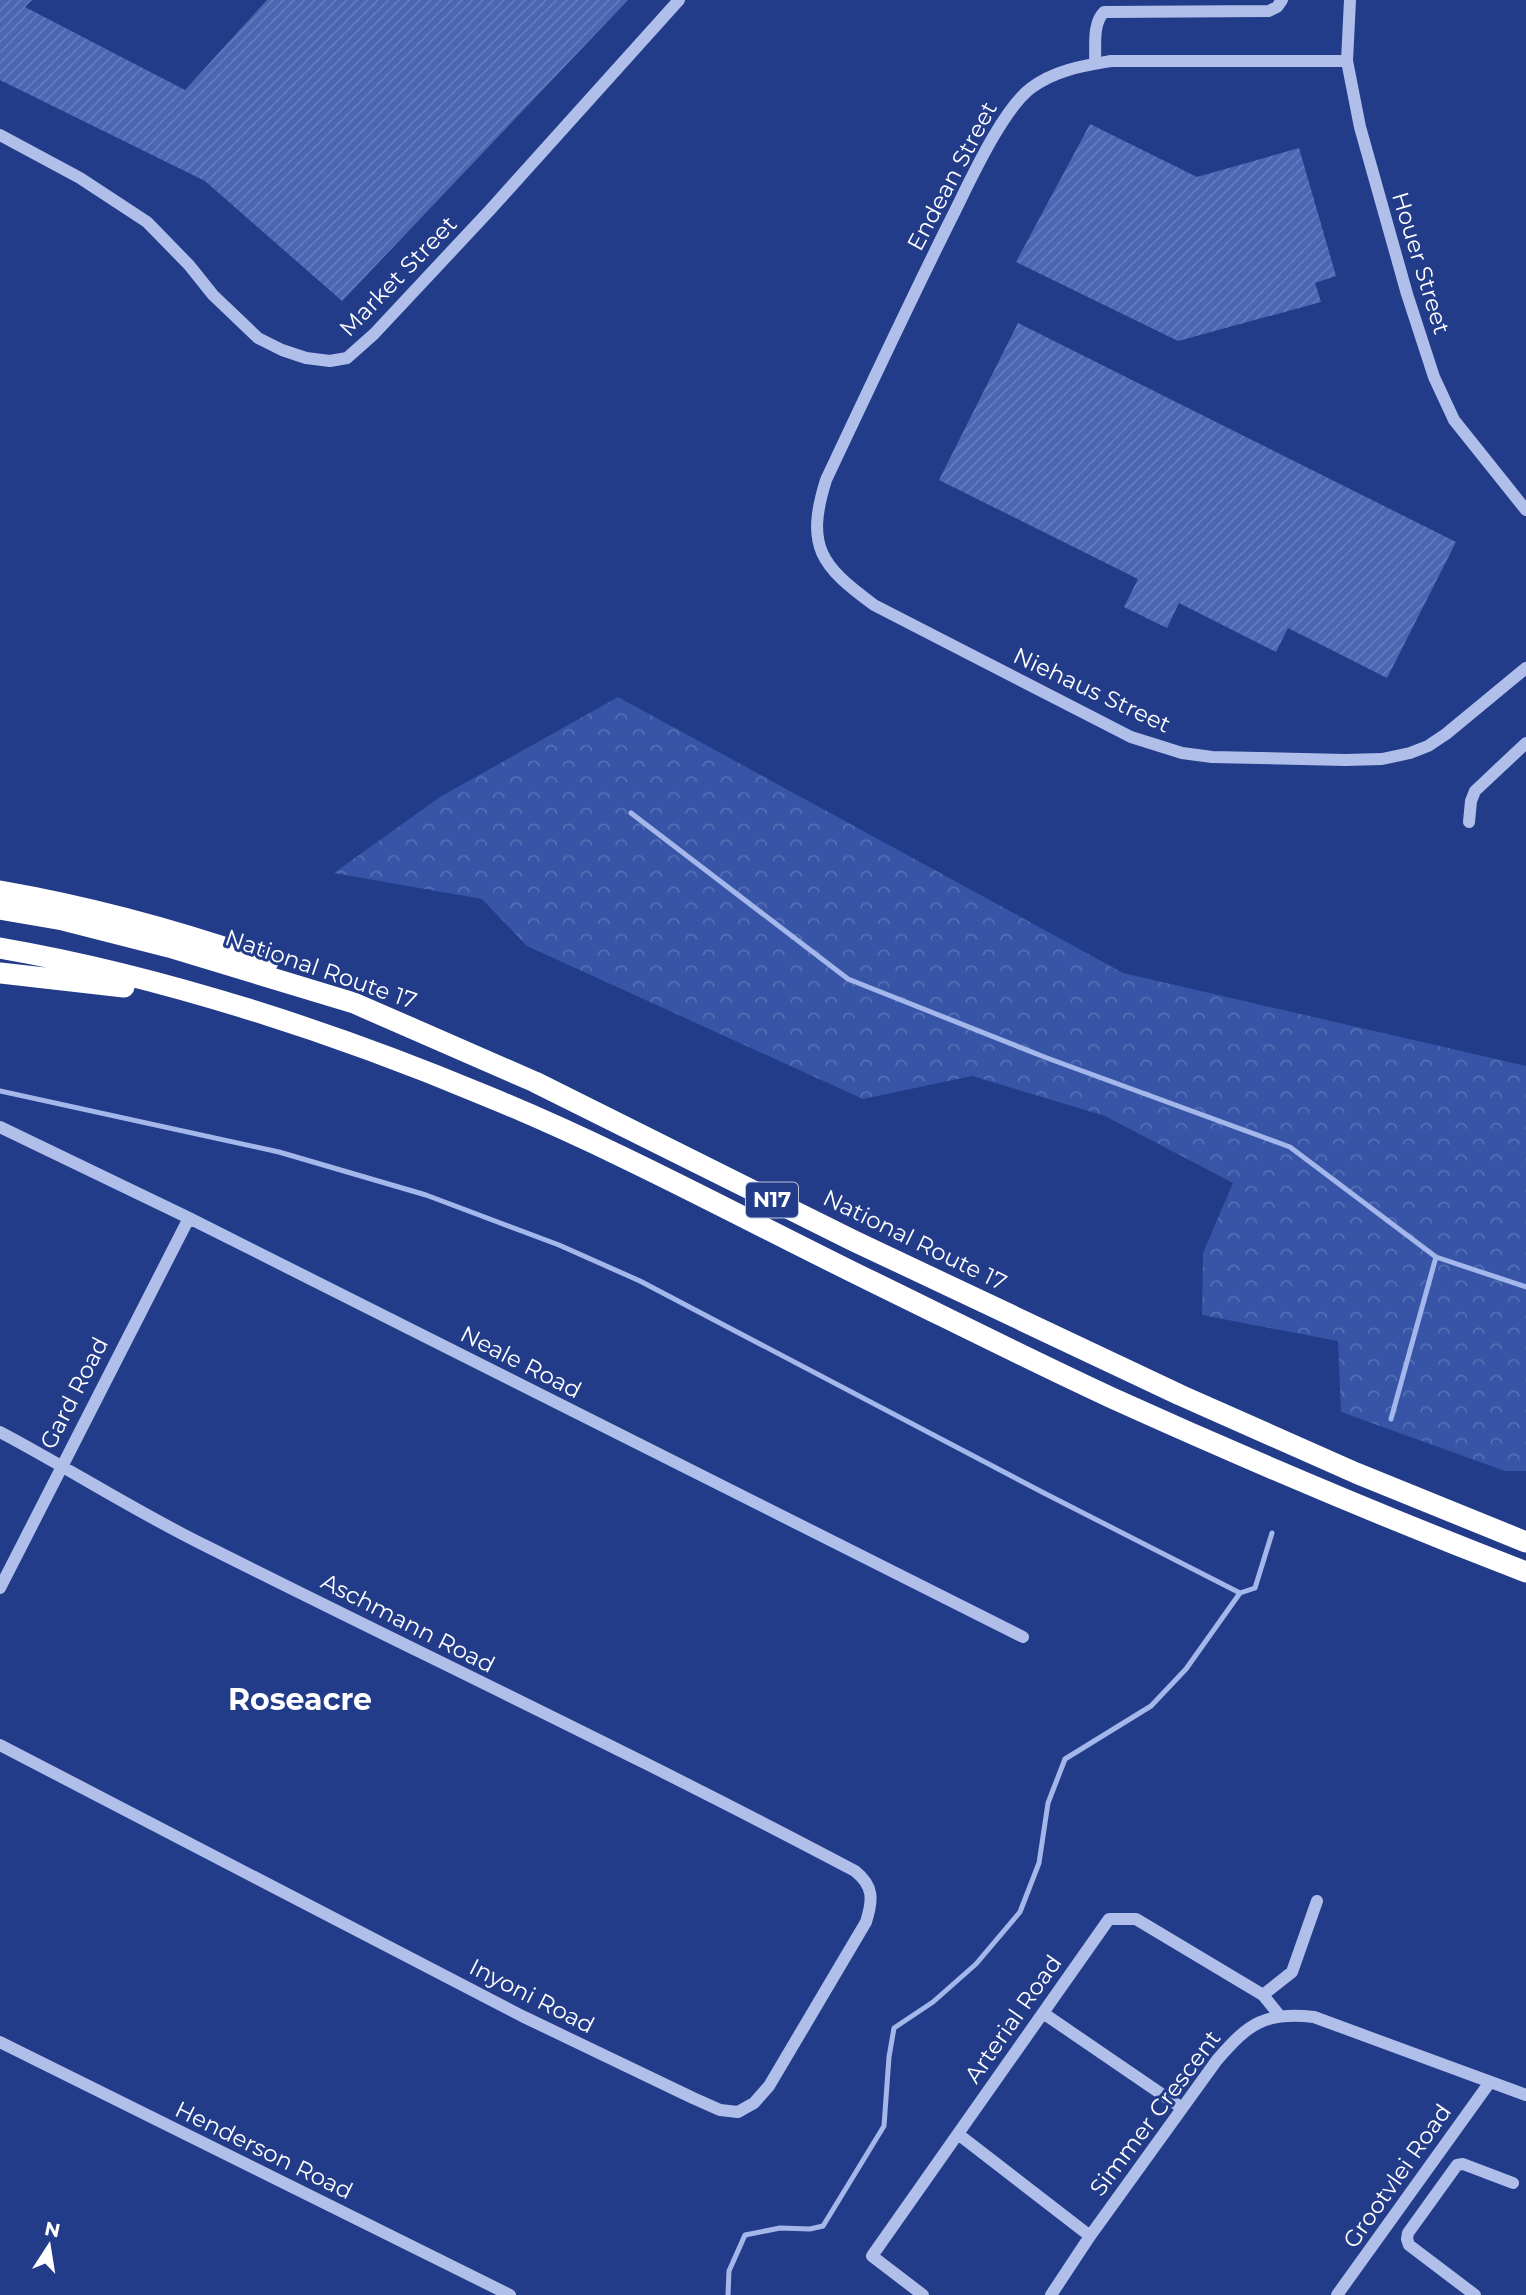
<svg xmlns="http://www.w3.org/2000/svg" width="1526" height="2295" viewBox="0 0 1526 2295" font-family="Montserrat,sans-serif">
<style>
.forest{fill:url(#forest-crowns)}
.lines{fill:none;stroke-linecap:round;stroke-linejoin:round}
.stream{stroke:#a4b7eb;stroke-width:5}
.building{fill:url(#building-hatch)}
.minor{stroke:#b0bfea;stroke-width:12}
.highway{stroke:#fff;stroke-width:21}
.labels{text-anchor:middle;stroke-width:6;stroke-linejoin:round;paint-order:stroke}
.shield{fill:#233c8a;stroke:#bdc4dc;stroke-width:2}
.shield-label{font-size:21px;font-weight:bold;fill:#fff}
.street-label{font-size:23px;fill:#fff;stroke:#233c8a}
.district-label{font-size:30px;font-weight:bold;fill:#fff;stroke:#233c8a}
</style>
<defs>
<pattern id="forest-crowns" width="20" height="18" patternUnits="userSpaceOnUse" patternTransform="scale(1.75)"><rect width="20" height="18" fill="#3754a7"/><path d="M2 6a3 3 0 1 1 6 0M12 15a3 3 0 1 1 6 0" fill="none" stroke="#556eb4"/></pattern>
<pattern id="building-hatch" width="6" height="6" patternUnits="userSpaceOnUse" patternTransform="scale(1.75)"><rect width="6" height="6" fill="#4b66b2"/><path d="M-1 1l2-2M0 6l6-6M5 7l2-2" fill="none" stroke="#667dbe"/></pattern>
</defs>
<rect width="100%" height="100%" fill="#233c8a"/>
<!-- forest -->
<path class="forest" d="M 618,697 L 1123,973 L 1526,1066 L 1526,1471 L 1505,1471 L 1341,1412 L 1338,1341 L 1202,1315 L 1203,1253 L 1233,1183 L 1105,1116 L 972,1076 L 863,1099 L 527,946 L 482,899 L 334,873 L 440,797 Z"/>
<g class="lines">
<!-- stream -->
<path class="stream" d="M 631,813 L 848,979 L 1047,1058 L 1290,1147 L 1436,1257 L 1526,1287
M 0,1091 L 279,1152 L 426,1195 L 559,1245 L 640,1281 L 1044,1493 L 1240,1593
M 1391,1419 L 1436,1257
M 728,2295 L 729,2271 L 745,2235 L 780,2228 L 810,2229 L 823,2226 L 884,2126 L 889,2057 L 894,2028 L 933,2002 L 976,1964 L 1020,1912 L 1039,1863 L 1048,1803 L 1065,1759 L 1151,1706 L 1186,1669 L 1240,1593 L 1255,1588 L 1272,1533"/>
</g>
<!-- building -->
<path class="building" d="M 0,0 L 32,0 L 25,7 L 185,90 L 267,0 L 628,0 L 342,301 L 205,181 L 0,80 Z
M 1090,124 L 1197,177 L 1299,148 L 1336,276 L 1315,283 L 1321,302 L 1178,341 L 1016,262 Z
M 1018,323 L 1456,542 L 1387,678 L 1288,628 L 1276,652 L 1179,603 L 1167,628 L 1124,607 L 1138,579 L 939,480 Z"/>
<g class="lines">
<!-- minor -->
<path class="minor" d="M 1350,0 L 1347,61 L 1360,127 L 1407,294 L 1434,377 L 1454,420 L 1526,510
M 1347,61 L 1111,61 C 1082,66 1055,70 1031,88 C 1002,110 970,181 953,215 C 909,303 868,391 826,480 C 805,547 821,566 874,605 L 1131,737 L 1182,753 L 1212,757 L 1345,760 L 1382,759 L 1410,753 L 1428,746 L 1446,734 L 1526,668
M 1095,63 C 1096,47 1092,24 1104,12 L 1269,11 L 1277,7 L 1282,0
M 0,135 L 80,178 L 147,222 L 189,265 L 213,295 L 258,338 L 282,350 L 306,358 L 330,361 L 347,358 L 374,334 L 490,210 L 679,0
M 1469,822 L 1471,801 L 1475,791 L 1526,743
M 0,1127 L 189,1218 L 1023,1637
M 0,1432 C 70,1469 136,1512 208,1547 C 423,1655 642,1758 855,1871 C 874,1886 873,1900 866,1922 L 769,2086 L 754,2103 L 738,2112 L 720,2110 L 693,2098 L 522,2016 L 0,1745
M 0,1588 L 189,1218
M 1263,1995 L 1292,1972 L 1317,1901
M 1043,2013 L 1182,2108
M 0,2042 L 510,2295
M 958,2134 L 1090,2236
M 923,2295 L 872,2256 L 1109,1919 L 1136,1919 L 1263,1995 L 1279,2015
M 1051,2295 L 1090,2236 L 1217,2060 C 1248,2024 1265,2011 1314,2017 L 1526,2095
M 1337,2295 L 1490,2082
M 1475,2295 L 1409,2245 L 1407,2239 L 1408,2233 L 1457,2165 L 1463,2164 L 1513,2183"/>
<!-- highway -->
<path class="highway" d="M 0,891 C 92,907 180,931 268,962
M 0,909 L 63,920 L 169,947 L 354,1003 L 535,1082 L 854,1241 L 1180,1395 L 1356,1473 L 1526,1542
M 0,948 C 162,976 333,1032 484,1095 C 617,1149 744,1219 873,1282 C 953,1321 1032,1361 1112,1398 C 1249,1460 1386,1518 1526,1572
M 0,973 L 124,987"/>
</g>
<g class="labels">
<!-- shield labels -->
<rect class="shield" x="746" y="1182.5" width="52" height="35" rx="5"/>
<g class="shield-label">
<text x="772" y="1207">N17</text>
</g>
<!-- street labels -->
<g class="street-label">
<text transform="translate(952 176) rotate(-62)" y="8">Endean Street</text>
<text transform="translate(1421 263) rotate(73)" y="8">Houer Street</text>
<text transform="translate(398 276) rotate(-46)" y="8">Market Street</text>
<text transform="translate(1092 690) rotate(25)" y="8">Niehaus Street</text>
<text transform="translate(321 969) rotate(19)" y="8">National Route 17</text>
<text transform="translate(915 1240) rotate(26)" y="8">National Route 17</text>
<text transform="translate(521 1362) rotate(27)" y="8">Neale Road</text>
<text transform="translate(74 1393) rotate(-63)" y="8">Gard Road</text>
<text transform="translate(408 1623) rotate(27)" y="8">Aschmann Road</text>
<text transform="translate(532 1996) rotate(27)" y="8">Inyoni Road</text>
<text transform="translate(1013 2019) rotate(-55)" y="8">Arterial Road</text>
<text transform="translate(1155 2113) rotate(-53)" y="8">Simmer Crescent</text>
<text transform="translate(264 2150) rotate(26)" y="8">Henderson Road</text>
<text transform="translate(1397 2176) rotate(-55)" y="8">Grootvlei Road</text>
</g>
<!-- district labels -->
<g class="district-label">
<text x="300" y="1710">Roseacre</text>
</g>
</g>
<!-- north arrow -->
<g transform="translate(49 2246) rotate(12)" stroke="#233c8a" stroke-width="5" paint-order="stroke">
<path d="M0-5L12 26L0 18L-12 26Z" fill="#ffffff"/>
<text y="-10" font-size="19" font-weight="bold" text-anchor="middle" fill="#ffffff">N</text>
</g>
</svg>
